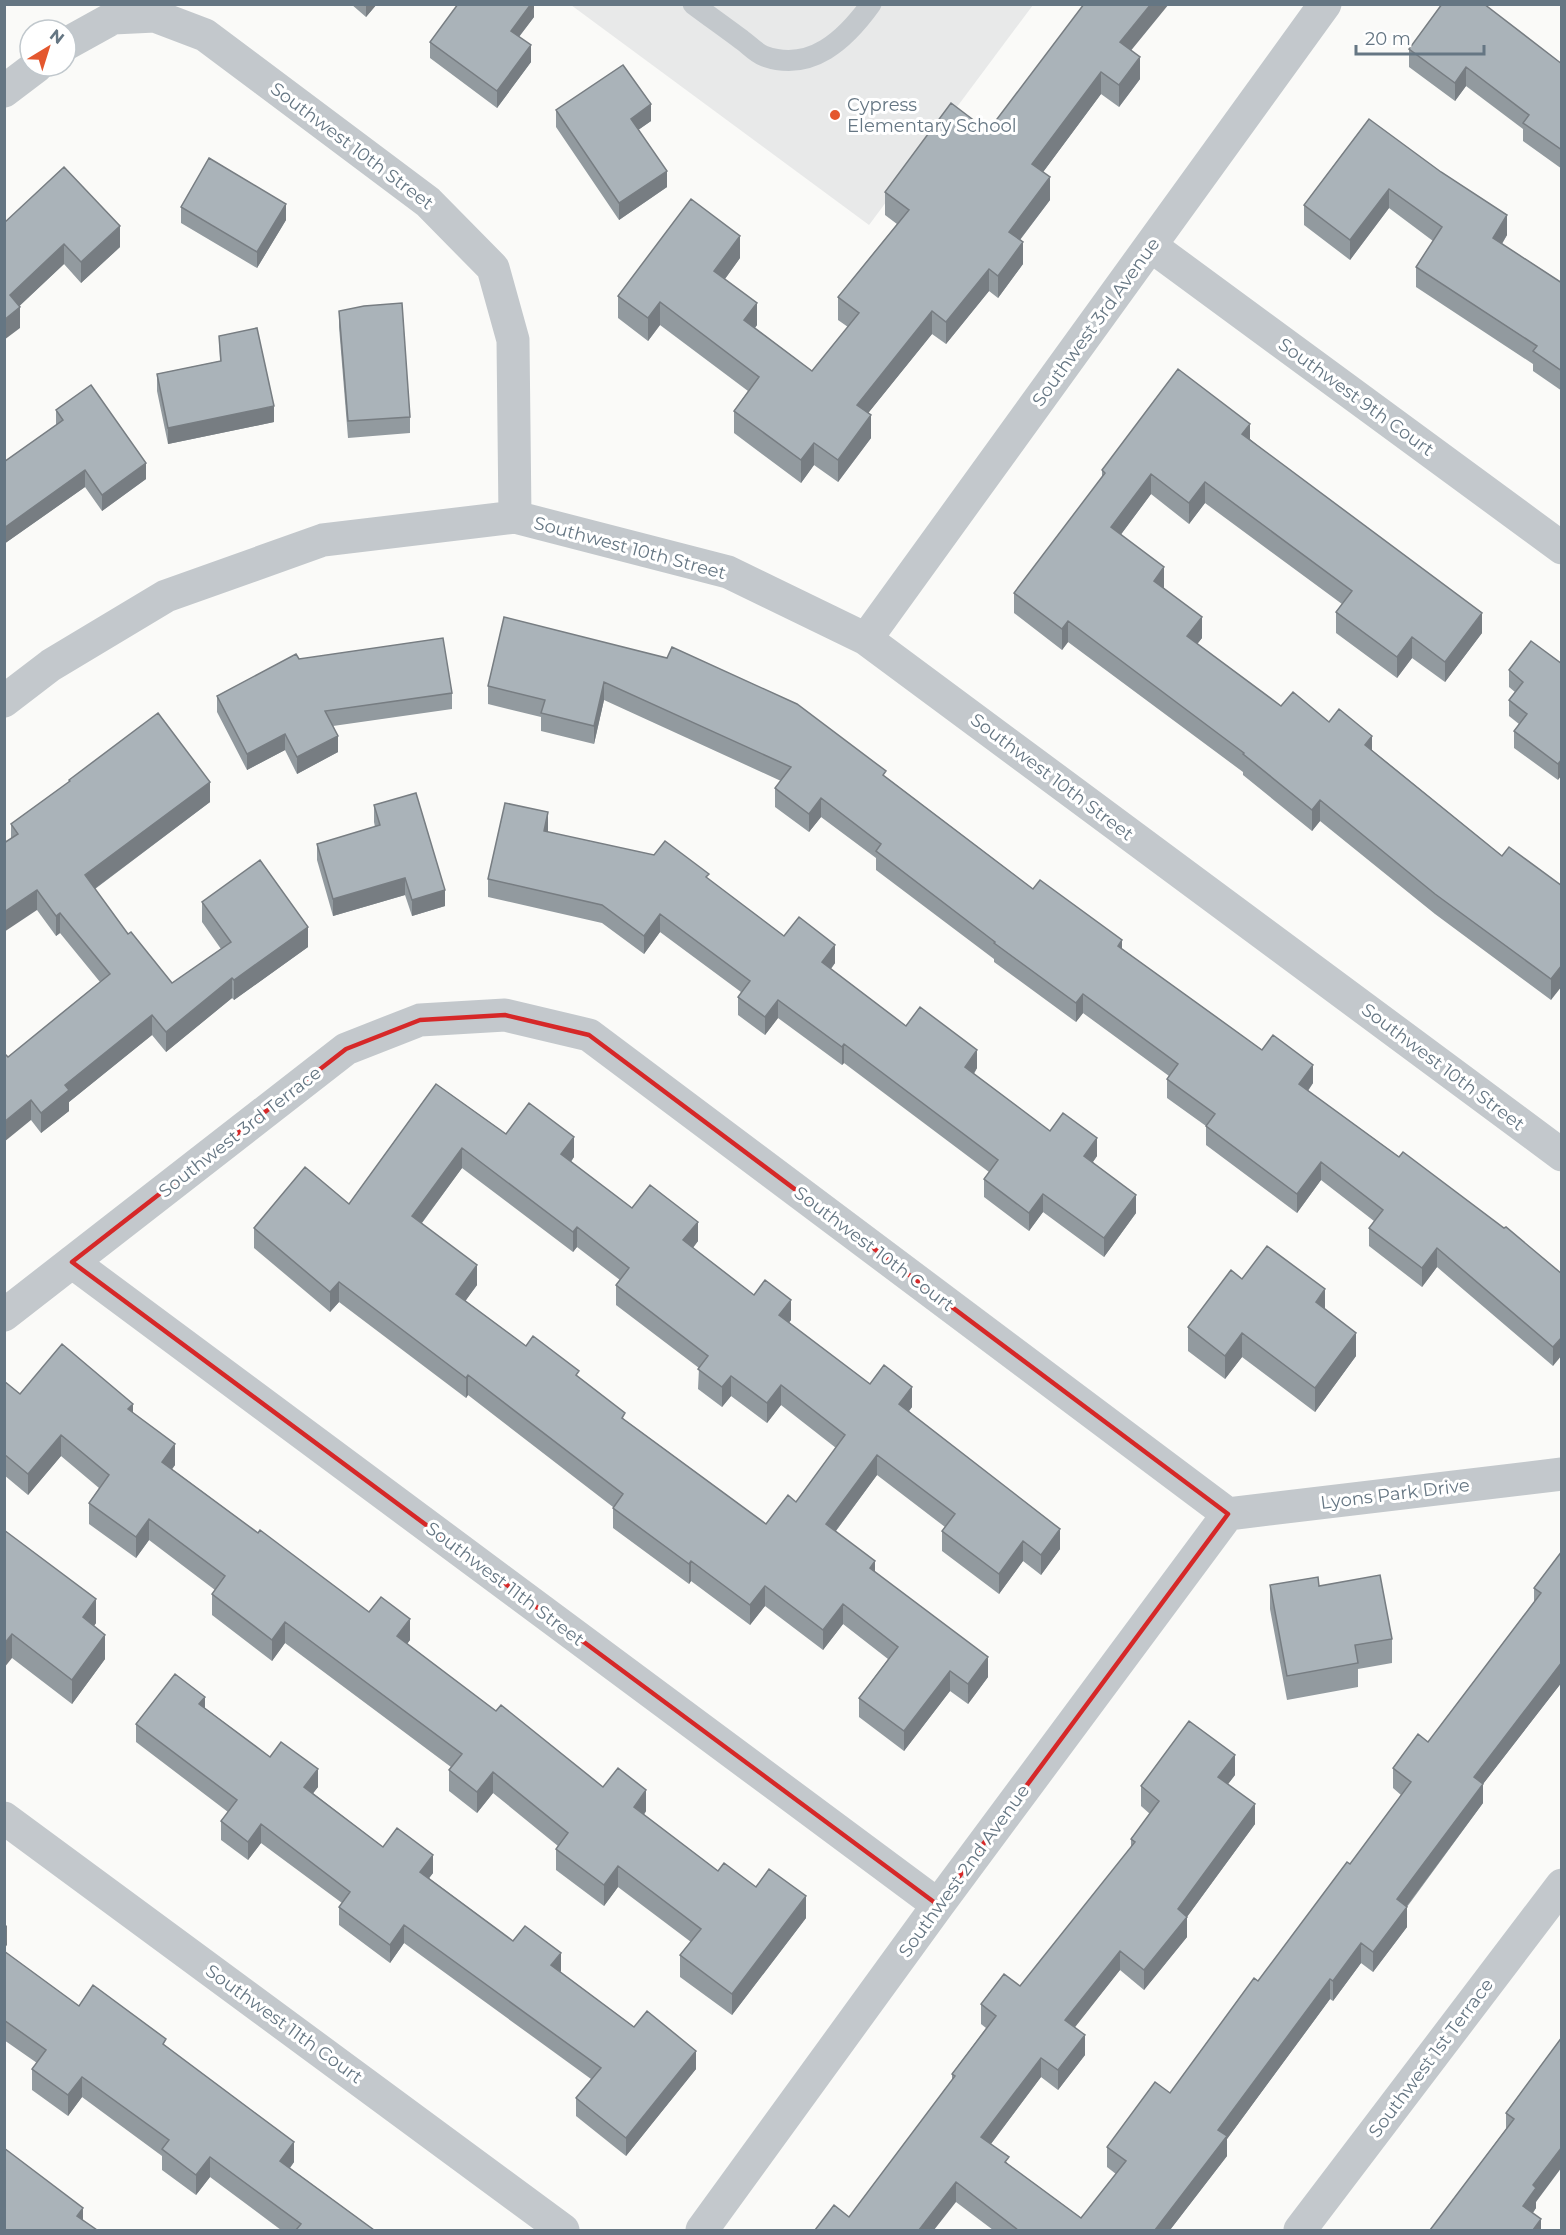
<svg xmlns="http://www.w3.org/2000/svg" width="1566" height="2235" viewBox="0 0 1566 2235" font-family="Montserrat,sans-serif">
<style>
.built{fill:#e8e9e9}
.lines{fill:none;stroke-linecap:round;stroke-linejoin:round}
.service{stroke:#c3c8cc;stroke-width:21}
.minor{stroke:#c3c8cc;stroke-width:33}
.wall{fill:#929a9f;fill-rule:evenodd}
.shaded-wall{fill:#777d82}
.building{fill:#aab3b9;stroke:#777d82;stroke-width:1.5;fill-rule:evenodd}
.marked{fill:none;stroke:#d62828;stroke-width:4.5;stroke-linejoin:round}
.poi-dot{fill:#e4572e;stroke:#fff;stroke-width:2}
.labels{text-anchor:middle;stroke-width:6;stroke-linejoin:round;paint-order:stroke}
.poi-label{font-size:18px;fill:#657683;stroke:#fff;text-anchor:start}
.street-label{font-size:18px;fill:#657683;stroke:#fff}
</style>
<rect width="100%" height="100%" fill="#fafaf8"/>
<!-- built -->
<path class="built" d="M 571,5 L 1033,5 L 869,225 Z"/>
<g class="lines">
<!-- service -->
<path class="service" d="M 693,4 C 709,16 726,28 742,40 C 749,45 756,53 764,56 C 811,73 846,39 871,4"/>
<!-- minor -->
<path class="minor" d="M 66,44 L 113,18 L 155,16 L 205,35 L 428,202 L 493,268 L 513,340 L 515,517
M 4,91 L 37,66
M 1151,246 L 1562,548
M 866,639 L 1325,4
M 4,701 L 51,665 L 166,596 L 323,540 L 515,517 L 728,572 L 866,639 L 1562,1155
M 72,1262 L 938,1905
M 4,1315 L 346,1049 L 420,1020 L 505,1015 L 589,1035 L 1228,1514
M 1228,1514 L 1562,1474
M 4,1818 L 563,2230
M 702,2230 L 938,1905 L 1228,1514
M 1300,2230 L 1562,1885"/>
</g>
<!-- wall -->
<path class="wall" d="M 351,4 L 377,4 L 366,17 Z
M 534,4 L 534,17 L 519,37 L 531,62 L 497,108 L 430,58 L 430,42 Z
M 1409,49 L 1562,64 L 1562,169 L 1523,141 L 1523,129 L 1466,86 L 1455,101 L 1409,67 Z
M 1131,50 L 1140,79 L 1119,107 L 1101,94 L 1043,172 L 1050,200 L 1020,240 L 1023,264 L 998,298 L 989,291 L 946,344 L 932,334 L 868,413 L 871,438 L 838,482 L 814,465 L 801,483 L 734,433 L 734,411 L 748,391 L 660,325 L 648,341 L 618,318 L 618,296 L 740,258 L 725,279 L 757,325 L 755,328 L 812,371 L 848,327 L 838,320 L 838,297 L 897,224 L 885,215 L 885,192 L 988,131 Z
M 556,110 L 651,121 L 638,130 L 667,187 L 619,220 L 556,127 Z
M 1369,119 L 1507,235 L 1502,244 L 1562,283 L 1562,391 L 1533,371 L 1533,364 L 1416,287 L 1416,267 L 1433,241 L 1389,208 L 1350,260 L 1304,225 L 1304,205 Z
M 181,207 L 286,220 L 257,268 L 181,223 Z
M 4,223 L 120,247 L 81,283 L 64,264 L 19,306 L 20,328 Z
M 339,311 L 410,417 L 410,433 L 348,438 L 339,327 Z
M 219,336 L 274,422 L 168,444 L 157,391 L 157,374 L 220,361 Z
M 56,410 L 146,479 L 102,511 L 85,487 L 4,544 L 4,462 L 56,426 Z
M 1250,439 L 1482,633 L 1445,682 L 1412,658 L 1397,678 L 1336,633 L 1336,612 L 1342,604 L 1205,503 L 1189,524 L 1151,494 L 1121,534 L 1164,588 L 1202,638 L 1197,644 L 1281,706 L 1329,722 L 1372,750 L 1502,856 L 1562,886 L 1551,1000 L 1435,914 L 1320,821 L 1312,831 L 1243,775 L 1243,772 L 1068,642 L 1062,650 L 1014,613 L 1014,593 L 1102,479 L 1102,470 Z
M 504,617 L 886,777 L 1033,889 L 1122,949 L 1262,1050 L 1313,1083 L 1308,1091 L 1562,1274 L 1553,1366 L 1437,1267 L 1422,1287 L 1369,1246 L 1369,1228 L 1374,1221 L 1321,1180 L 1297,1213 L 1206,1145 L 1206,1126 L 1167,1098 L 1167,1079 L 1169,1076 L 1083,1013 L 1076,1022 L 994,962 L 994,959 L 876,870 L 876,858 L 821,817 L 809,832 L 775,807 L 775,788 L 781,781 L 604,700 L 594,744 L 541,731 L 541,717 L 488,704 L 488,686 Z
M 299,659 L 452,693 L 452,709 L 333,726 L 338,752 L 297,774 L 285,750 L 247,770 L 217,712 L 217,696 Z
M 1562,664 L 1558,780 L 1514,748 L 1514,731 L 1519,724 L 1509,716 L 1509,700 L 1515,692 L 1509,687 L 1509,670 Z
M 69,780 L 210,802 L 95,889 L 128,934 L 172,983 L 221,949 L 202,922 L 202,902 L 308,947 L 234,1000 L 232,998 L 166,1052 L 152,1035 L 69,1102 L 69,1111 L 41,1133 L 31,1120 L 8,1057 L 100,982 L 60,933 L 56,936 L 37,910 L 11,839 L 11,824 L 69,782 Z
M 374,805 L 445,906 L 412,916 L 405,895 L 333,916 L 317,860 L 317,844 L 375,827 L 374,822 Z
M 548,832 L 709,880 L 784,936 L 835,963 L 831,969 L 906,1026 L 977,1068 L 974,1074 L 1050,1131 L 1097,1156 L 1093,1162 L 1136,1213 L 1104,1257 L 1043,1212 L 1029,1231 L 984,1197 L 984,1179 L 989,1172 L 844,1063 L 842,1065 L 778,1018 L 765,1035 L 738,1015 L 738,997 L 741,992 L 660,932 L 644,954 L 602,923 L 488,897 L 488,879 Z
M 436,1084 L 506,1134 L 574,1157 L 571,1162 L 632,1208 L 698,1241 L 693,1248 L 754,1295 L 791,1320 L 788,1323 L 870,1384 L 912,1407 L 909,1411 L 1060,1549 L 1041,1575 L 1023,1561 L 999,1594 L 942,1551 L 942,1531 L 945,1527 L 877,1475 L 836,1531 L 875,1572 L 988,1677 L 968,1704 L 950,1691 L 904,1751 L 859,1717 L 859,1698 L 888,1659 L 843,1624 L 823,1650 L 765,1606 L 750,1625 L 691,1581 L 689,1584 L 613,1528 L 613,1507 L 468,1395 L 466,1398 L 339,1302 L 330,1312 L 254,1248 L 254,1228 L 349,1204 ZM 462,1168 L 573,1252 L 577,1247 L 620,1280 L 616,1285 L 616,1305 L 699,1368 L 698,1389 L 722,1407 L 731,1396 L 767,1423 L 781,1405 L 836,1448 L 796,1502 L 766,1524 L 625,1420 L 579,1378 L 526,1346 L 465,1301 L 477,1285 L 422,1223 Z
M 1242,1279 L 1325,1309 L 1356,1356 L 1315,1412 L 1242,1357 L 1225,1379 L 1188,1351 L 1188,1327 Z
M 4,1381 L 20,1394 L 133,1413 L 175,1465 L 172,1469 L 258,1533 L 369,1612 L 410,1640 L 407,1644 L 496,1711 L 603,1787 L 646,1811 L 644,1815 L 718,1871 L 756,1887 L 806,1918 L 732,2015 L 680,1977 L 680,1955 L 691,1942 L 618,1887 L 604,1906 L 556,1870 L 556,1849 L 558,1846 L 493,1793 L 477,1813 L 449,1791 L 449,1770 L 451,1767 L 285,1643 L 272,1661 L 212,1615 L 212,1594 L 215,1590 L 149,1540 L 136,1558 L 89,1524 L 89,1503 L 99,1488 L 61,1456 L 28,1495 L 4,1475 Z
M 4,1530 L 96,1623 L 94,1626 L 105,1659 L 72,1704 L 12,1658 Z
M 1562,1551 L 1562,1682 L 1483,1784 L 1483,1803 L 1407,1907 L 1407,1927 L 1373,1972 L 1361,1963 L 1333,2001 L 1330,1999 L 1227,2139 L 1227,2156 L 1170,2230 L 993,2230 L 956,2202 L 849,2217 L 952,2080 L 952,2074 L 986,2028 L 981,2024 L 981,2004 L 1020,1986 L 1131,1848 L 1131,1839 L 1150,1814 L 1141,1806 L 1141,1786 L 1235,1775 L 1228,1784 L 1255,1824 L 1187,1917 L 1187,1937 L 1144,1990 L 1120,1970 L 1074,2027 L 1085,2055 L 1058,2090 L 1041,2077 L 991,2144 L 1009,2165 L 1081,2218 L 1116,2174 L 1107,2167 L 1107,2147 L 1170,2093 L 1258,1981 L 1350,1864 L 1401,1795 L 1393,1788 L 1393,1768 L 1428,1742 L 1534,1602 L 1534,1588 Z
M 1270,1585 L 1319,1586 L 1392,1639 L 1392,1663 L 1358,1669 L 1358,1687 L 1287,1700 L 1270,1609 Z
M 205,1708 L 270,1757 L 318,1787 L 313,1793 L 383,1847 L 433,1873 L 429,1878 L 513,1941 L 561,1971 L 560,1972 L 634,2027 L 696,2069 L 626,2156 L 576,2116 L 576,2098 L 591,2079 L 404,1943 L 390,1963 L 339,1925 L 339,1907 L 342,1903 L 261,1843 L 248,1860 L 221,1840 L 221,1821 L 228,1812 L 136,1742 L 136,1724 Z
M 4,1951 L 79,2006 L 166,2046 L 294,2162 L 290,2168 L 374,2230 L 281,2230 L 210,2177 L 196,2195 L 162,2170 L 162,2156 L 82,2097 L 68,2116 L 32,2090 L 32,2069 L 37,2063 L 4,2040 Z
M 1562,2037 L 1536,2202 L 1536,2208 L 1533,2213 L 1541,2230 L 1430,2230 L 1506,2129 L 1506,2113 Z"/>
<!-- shaded-wall -->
<path class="shaded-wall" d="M 366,4 L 377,4 L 366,17 Z
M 531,4 L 534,4 L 534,17 L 511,47 L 511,31 Z
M 1151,4 L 1169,4 L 1120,64 L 1120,42 Z
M 531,45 L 531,62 L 497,108 L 497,91 Z
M 1140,57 L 1140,79 L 1119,107 L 1119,85 Z
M 1466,67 L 1466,86 L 1455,101 L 1455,83 Z
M 1101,72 L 1101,94 L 1032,187 L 1032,164 Z
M 651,104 L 651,121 L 631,135 L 631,119 Z
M 667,171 L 667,187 L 619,220 L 619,203 Z
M 1050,177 L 1050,200 L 1009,254 L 1009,232 Z
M 1389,189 L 1389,208 L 1350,260 L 1350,240 Z
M 286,204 L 286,220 L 257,268 L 257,252 Z
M 1507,215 L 1507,235 L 1493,258 L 1493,238 Z
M 120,226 L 120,247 L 81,283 L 81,262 Z
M 740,236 L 740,258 L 714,294 L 714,271 Z
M 1023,242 L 1023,264 L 998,298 L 998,276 Z
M 64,244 L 64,264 L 10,315 L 10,295 Z
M 989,269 L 989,291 L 946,344 L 946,322 Z
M 660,302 L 660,325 L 648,341 L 648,318 Z
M 757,303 L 757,325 L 744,342 L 744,320 Z
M 20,307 L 20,328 L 4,340 L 4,320 Z
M 932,311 L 932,334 L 857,427 L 857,405 Z
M 274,406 L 274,422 L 168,444 L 168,428 Z
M 871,415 L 871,438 L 838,482 L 838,460 Z
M 1250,424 L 1250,445 L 1242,434 Z
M 814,443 L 814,465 L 801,483 L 801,460 Z
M 146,463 L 146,479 L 102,511 L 102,495 Z
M 85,470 L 85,487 L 4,544 L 4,528 Z
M 1151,474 L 1151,494 L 1111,548 L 1111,527 Z
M 1205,482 L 1205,503 L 1189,524 L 1189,503 Z
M 1164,567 L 1164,588 L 1154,602 L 1154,581 Z
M 1482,613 L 1482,633 L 1445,682 L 1445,662 Z
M 1202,617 L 1202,638 L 1187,657 L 1187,636 Z
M 1068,621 L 1068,642 L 1062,650 L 1062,629 Z
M 1412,637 L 1412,658 L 1397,678 L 1397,657 Z
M 604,682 L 604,700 L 594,744 L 594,726 Z
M 285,734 L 285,750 L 247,770 L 247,754 Z
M 338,736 L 338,752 L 297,774 L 297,757 Z
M 1372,736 L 1372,757 L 1365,745 Z
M 1562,759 L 1562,775 L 1558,780 L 1558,764 Z
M 210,782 L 210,802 L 85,896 L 85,875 Z
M 821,798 L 821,817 L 809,832 L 809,814 Z
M 1320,800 L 1320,821 L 1312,831 L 1312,810 Z
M 548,812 L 548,831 L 544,849 L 544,831 Z
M 405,878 L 405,895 L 333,916 L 333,899 Z
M 37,890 L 37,910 L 4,932 L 4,912 Z
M 445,890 L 445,906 L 412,916 L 412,900 Z
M 60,913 L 60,933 L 56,936 L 56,916 Z
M 660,914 L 660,932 L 644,954 L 644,936 Z
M 308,927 L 308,947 L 234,1000 L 234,980 Z
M 1122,940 L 1122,959 L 1118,946 Z
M 835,945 L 835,963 L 822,980 L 822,962 Z
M 1562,965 L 1562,986 L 1551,1000 L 1551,979 Z
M 232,978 L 232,998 L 166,1052 L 166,1032 Z
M 1083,994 L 1083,1013 L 1076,1022 L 1076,1003 Z
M 778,1000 L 778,1018 L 765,1035 L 765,1017 Z
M 152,1015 L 152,1035 L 69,1102 L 69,1111 L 41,1133 L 41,1113 L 65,1085 Z
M 844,1044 L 844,1063 L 842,1065 L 842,1047 Z
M 977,1050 L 977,1068 L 965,1086 L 965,1067 Z
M 1313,1065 L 1313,1083 L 1299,1103 L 1299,1084 Z
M 31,1100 L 31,1120 L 4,1142 L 4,1122 Z
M 574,1137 L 574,1157 L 561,1174 L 561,1154 Z
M 1097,1138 L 1097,1156 L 1084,1174 L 1084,1156 Z
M 462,1148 L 462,1168 L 412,1236 L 412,1216 Z
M 1321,1162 L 1321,1180 L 1297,1213 L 1297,1194 Z
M 1043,1194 L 1043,1212 L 1029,1231 L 1029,1213 Z
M 1136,1195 L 1136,1213 L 1104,1257 L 1104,1238 Z
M 698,1222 L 698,1241 L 683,1260 L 683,1240 Z
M 577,1227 L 577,1247 L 573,1252 L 573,1232 Z
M 1437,1248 L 1437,1267 L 1422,1287 L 1422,1268 Z
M 477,1265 L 477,1285 L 456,1314 L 456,1294 Z
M 339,1282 L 339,1302 L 330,1312 L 330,1292 Z
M 1325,1289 L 1325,1313 L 1316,1302 Z
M 791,1300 L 791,1320 L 779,1335 L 779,1315 Z
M 1242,1333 L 1242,1357 L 1225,1379 L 1225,1356 Z
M 1356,1333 L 1356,1356 L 1315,1412 L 1315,1388 Z
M 1562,1337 L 1562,1355 L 1553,1366 L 1553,1347 Z
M 468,1375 L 468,1395 L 466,1398 L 466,1378 Z
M 731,1376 L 731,1396 L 722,1407 L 722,1387 Z
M 781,1385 L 781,1405 L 767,1423 L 767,1403 Z
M 912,1387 L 912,1407 L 899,1424 L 899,1404 Z
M 133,1404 L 133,1425 L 128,1409 Z
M 61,1435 L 61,1456 L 28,1495 L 28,1474 Z
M 175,1444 L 175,1465 L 162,1483 L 162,1462 Z
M 877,1455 L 877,1475 L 826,1544 L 826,1524 Z
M 149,1519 L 149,1540 L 136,1558 L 136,1537 Z
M 1060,1529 L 1060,1549 L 1041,1575 L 1041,1555 Z
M 1023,1541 L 1023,1561 L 999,1594 L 999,1574 Z
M 691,1561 L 691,1581 L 689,1584 L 689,1564 Z
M 875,1561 L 875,1581 L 870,1568 Z
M 765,1586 L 765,1606 L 750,1625 L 750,1605 Z
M 96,1599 L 96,1623 L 83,1641 L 83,1617 Z
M 843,1604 L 843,1624 L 823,1650 L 823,1630 Z
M 410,1619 L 410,1640 L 397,1657 L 397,1636 Z
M 285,1622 L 285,1643 L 272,1661 L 272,1640 Z
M 12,1634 L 12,1658 L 4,1668 L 4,1644 Z
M 105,1635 L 105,1659 L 72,1704 L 72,1680 Z
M 988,1657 L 988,1677 L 968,1704 L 968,1684 Z
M 1562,1662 L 1562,1682 L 1483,1784 L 1483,1803 L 1397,1919 L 1397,1899 L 1474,1777 Z
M 950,1671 L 950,1691 L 904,1751 L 904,1731 Z
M 205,1697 L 205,1715 L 199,1704 Z
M 1235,1755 L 1235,1775 L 1218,1797 L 1218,1777 Z
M 318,1769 L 318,1787 L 304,1805 L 304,1787 Z
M 493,1772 L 493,1793 L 477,1813 L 477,1792 Z
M 646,1790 L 646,1811 L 634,1828 L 634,1807 Z
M 1255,1804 L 1255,1824 L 1178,1929 L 1178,1909 Z
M 261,1824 L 261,1843 L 248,1860 L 248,1842 Z
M 433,1855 L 433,1873 L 420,1890 L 420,1872 Z
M 618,1866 L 618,1887 L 604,1906 L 604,1885 Z
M 806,1896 L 806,1918 L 732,2015 L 732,1994 Z
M 1407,1907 L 1407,1927 L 1373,1972 L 1373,1952 Z
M 1187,1917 L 1187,1937 L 1144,1990 L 1144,1970 Z
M 7,1925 L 7,1945 L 4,1949 L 4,1928 Z
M 404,1925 L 404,1943 L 390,1963 L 390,1945 Z
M 1361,1943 L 1361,1963 L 1333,2001 L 1333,1981 Z
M 1120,1951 L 1120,1970 L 1065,2040 L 1065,2020 Z
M 561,1953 L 561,1971 L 551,1983 L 551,1965 Z
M 1330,1979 L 1330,1999 L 1227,2139 L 1227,2156 L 1170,2230 L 1155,2230 L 1218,2130 Z
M 1085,2035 L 1085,2055 L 1058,2090 L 1058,2070 Z
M 696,2051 L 696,2069 L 626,2156 L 626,2138 Z
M 1041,2058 L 1041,2077 L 981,2157 L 981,2137 Z
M 82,2077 L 82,2097 L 68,2116 L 68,2095 Z
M 294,2142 L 294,2162 L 280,2181 L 280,2161 Z
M 1562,2147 L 1562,2167 L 1536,2202 L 1536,2208 L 1523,2226 L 1523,2206 L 1533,2185 Z
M 210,2157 L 210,2177 L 196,2195 L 196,2175 Z
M 956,2182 L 956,2202 L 934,2230 L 919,2230 Z
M 83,2208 L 83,2228 L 77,2216 Z
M 1541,2219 L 1541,2230 L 1533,2230 Z"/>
<!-- building -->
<path class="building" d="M 458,4 L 531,4 L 511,31 L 531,45 L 497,91 L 430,42 Z
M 1084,4 L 1151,4 L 1120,42 L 1140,57 L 1119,85 L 1101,72 L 1032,164 L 1050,177 L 1009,232 L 1023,242 L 998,276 L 989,269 L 946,322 L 932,311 L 857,405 L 871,415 L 838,460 L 814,443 L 801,460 L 734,411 L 759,377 L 660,302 L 648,318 L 618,296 L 691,199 L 740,236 L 714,271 L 757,303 L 744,320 L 812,371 L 859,313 L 838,297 L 909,210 L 885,192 L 951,103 L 988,131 Z
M 1442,4 L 1484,4 L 1562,64 L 1562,150 L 1523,123 L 1529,115 L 1466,67 L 1455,83 L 1409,49 Z
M 623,65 L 651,104 L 631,119 L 667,171 L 619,203 L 556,110 Z
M 1369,119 L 1441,172 L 1507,215 L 1493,238 L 1562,283 L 1562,371 L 1533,351 L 1537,346 L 1416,267 L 1442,227 L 1389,189 L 1350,240 L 1304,205 Z
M 209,158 L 286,204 L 257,252 L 181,207 Z
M 64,167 L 120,226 L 81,262 L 64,244 L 10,295 L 20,307 L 4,320 L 4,223 Z
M 402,303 L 410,417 L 348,421 L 339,311 L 364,306 Z
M 257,328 L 274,406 L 168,428 L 157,374 L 221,361 L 219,336 Z
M 1178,369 L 1250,424 L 1242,434 L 1482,613 L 1445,662 L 1412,637 L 1397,657 L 1336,612 L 1352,591 L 1205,482 L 1189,503 L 1151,474 L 1111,527 L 1164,567 L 1154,581 L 1202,617 L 1187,636 L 1281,706 L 1293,692 L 1329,722 L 1339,709 L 1372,736 L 1365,745 L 1502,856 L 1509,847 L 1562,886 L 1562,965 L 1551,979 L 1435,894 L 1320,800 L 1312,810 L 1243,754 L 1244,753 L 1068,621 L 1062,629 L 1014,593 L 1105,473 L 1102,470 Z
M 91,385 L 146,463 L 102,495 L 85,470 L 4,528 L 4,462 L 63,420 L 56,410 Z
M 504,617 L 667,658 L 672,647 L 797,704 L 886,771 L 883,775 L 1033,889 L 1040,880 L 1122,940 L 1118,946 L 1262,1050 L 1273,1035 L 1313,1065 L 1299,1084 L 1399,1157 L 1403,1152 L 1504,1228 L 1506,1227 L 1562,1274 L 1562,1337 L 1553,1347 L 1437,1248 L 1422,1268 L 1369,1228 L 1383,1210 L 1321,1162 L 1297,1194 L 1206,1126 L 1215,1114 L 1167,1079 L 1178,1064 L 1083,994 L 1076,1003 L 994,943 L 995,942 L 876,851 L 881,844 L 821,798 L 809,814 L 775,788 L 791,767 L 604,682 L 594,726 L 541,713 L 545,700 L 488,686 Z
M 443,638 L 452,693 L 325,711 L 338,736 L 297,757 L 285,734 L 247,754 L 217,696 L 296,654 L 299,659 Z
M 1531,641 L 1562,664 L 1562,759 L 1558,764 L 1514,731 L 1527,714 L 1509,700 L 1523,682 L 1509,670 Z
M 158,713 L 210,782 L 85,875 L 128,934 L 131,932 L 172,983 L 231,942 L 202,902 L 260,860 L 308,927 L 234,980 L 232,978 L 166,1032 L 152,1015 L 65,1085 L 69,1090 L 41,1113 L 31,1100 L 4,1122 L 4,1053 L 8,1057 L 110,974 L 60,913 L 56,916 L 37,890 L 4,912 L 4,843 L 18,834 L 11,824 L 70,781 L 69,780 Z
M 416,793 L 445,890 L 412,900 L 405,878 L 333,899 L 317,844 L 380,825 L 374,805 Z
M 505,803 L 548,812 L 544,831 L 654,855 L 665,841 L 709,874 L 706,877 L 784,936 L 799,917 L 835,945 L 822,962 L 906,1026 L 920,1007 L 977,1050 L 965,1067 L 1050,1131 L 1063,1113 L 1097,1138 L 1084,1156 L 1136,1195 L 1104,1238 L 1043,1194 L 1029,1213 L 984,1179 L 998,1160 L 844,1044 L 842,1047 L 778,1000 L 765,1017 L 738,997 L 750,981 L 660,914 L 644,936 L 602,905 L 488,879 Z
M 436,1084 L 506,1134 L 529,1103 L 574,1137 L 561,1154 L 632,1208 L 650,1185 L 698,1222 L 683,1240 L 754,1295 L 765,1280 L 791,1300 L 779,1315 L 870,1384 L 884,1365 L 912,1387 L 899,1404 L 1060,1529 L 1041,1555 L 1023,1541 L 999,1574 L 942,1531 L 955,1514 L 877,1455 L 826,1524 L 875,1561 L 870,1568 L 988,1657 L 968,1684 L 950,1671 L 904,1731 L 859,1698 L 898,1647 L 843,1604 L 823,1630 L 765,1586 L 750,1605 L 691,1561 L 689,1564 L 613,1508 L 623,1494 L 468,1375 L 466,1378 L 339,1282 L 330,1292 L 254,1228 L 305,1167 L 349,1204 ZM 462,1148 L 573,1232 L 577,1227 L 629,1268 L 616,1285 L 708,1356 L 698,1369 L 722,1387 L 731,1376 L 767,1403 L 781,1385 L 845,1435 L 796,1502 L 788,1495 L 766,1524 L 622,1418 L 625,1413 L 576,1375 L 579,1371 L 533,1336 L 526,1346 L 456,1294 L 477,1265 L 412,1216 Z
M 1267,1246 L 1325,1289 L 1316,1302 L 1356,1333 L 1315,1388 L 1242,1333 L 1225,1356 L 1188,1327 L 1231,1270 L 1242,1279 Z
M 62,1344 L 133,1404 L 128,1409 L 175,1444 L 162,1462 L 258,1533 L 260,1530 L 369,1612 L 381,1597 L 410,1619 L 397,1636 L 496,1711 L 501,1705 L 603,1787 L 618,1768 L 646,1790 L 634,1807 L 718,1871 L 724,1863 L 756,1887 L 769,1869 L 806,1896 L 732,1994 L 680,1955 L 701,1929 L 618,1866 L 604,1885 L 556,1849 L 568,1833 L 493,1772 L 477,1792 L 449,1770 L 462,1754 L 285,1622 L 272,1640 L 212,1594 L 225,1576 L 149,1519 L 136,1537 L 89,1503 L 109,1475 L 61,1435 L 28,1474 L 4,1454 L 4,1381 L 20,1394 Z
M 4,1530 L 96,1599 L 83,1617 L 105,1635 L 72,1680 L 12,1634 L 4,1644 Z
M 1562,1551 L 1562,1662 L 1474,1777 L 1483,1784 L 1397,1899 L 1407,1907 L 1373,1952 L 1361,1943 L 1333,1981 L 1330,1979 L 1218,2130 L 1227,2136 L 1155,2230 L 1018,2230 L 956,2182 L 919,2230 L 815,2230 L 834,2205 L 849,2217 L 955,2076 L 952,2074 L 996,2016 L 981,2004 L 1004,1974 L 1020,1986 L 1135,1842 L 1131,1839 L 1159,1801 L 1141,1786 L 1189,1721 L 1235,1755 L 1218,1777 L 1255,1804 L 1178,1909 L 1187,1917 L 1144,1970 L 1120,1951 L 1065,2020 L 1085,2035 L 1058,2070 L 1041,2058 L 981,2137 L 1009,2157 L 1005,2162 L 1081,2218 L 1126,2161 L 1107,2147 L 1155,2082 L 1170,2093 L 1254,1978 L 1258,1981 L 1347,1862 L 1350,1864 L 1411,1782 L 1393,1768 L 1418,1734 L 1428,1742 L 1541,1593 L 1534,1588 Z
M 1380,1575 L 1392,1639 L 1355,1645 L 1358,1663 L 1287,1676 L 1270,1585 L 1318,1577 L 1319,1586 Z
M 175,1674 L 205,1697 L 199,1704 L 270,1757 L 281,1742 L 318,1769 L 304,1787 L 383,1847 L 397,1828 L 433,1855 L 420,1872 L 513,1941 L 525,1926 L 561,1953 L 551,1965 L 634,2027 L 647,2011 L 696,2051 L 626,2138 L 576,2098 L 601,2068 L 404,1925 L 390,1945 L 339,1907 L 350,1892 L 261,1824 L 248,1842 L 221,1821 L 237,1800 L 136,1724 Z
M 4,1951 L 79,2006 L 93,1985 L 166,2039 L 163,2044 L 294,2142 L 280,2161 L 374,2230 L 296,2230 L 301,2224 L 210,2157 L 196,2175 L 162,2149 L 169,2140 L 82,2077 L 68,2095 L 32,2069 L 46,2050 L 4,2020 Z
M 1562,2037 L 1562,2147 L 1533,2185 L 1536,2188 L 1523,2206 L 1541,2219 L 1533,2230 L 1430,2230 L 1514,2119 L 1506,2113 Z
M 4,2148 L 83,2208 L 77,2216 L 97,2230 L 4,2230 Z"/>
<!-- marked area -->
<path class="marked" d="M 505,1015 L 589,1035 L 1228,1514 L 938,1905 L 72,1262 L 346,1049 L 420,1020 Z"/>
<!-- markers -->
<circle class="poi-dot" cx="835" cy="115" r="6"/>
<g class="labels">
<!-- poi labels -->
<g class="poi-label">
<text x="847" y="111">Cypress<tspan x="847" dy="21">Elementary School</tspan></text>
</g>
<!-- street labels -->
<g class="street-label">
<text transform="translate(352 146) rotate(37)" y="6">Southwest 10th Street</text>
<text transform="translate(1096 322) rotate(-54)" y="6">Southwest 3rd Avenue</text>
<text transform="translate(1356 397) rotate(36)" y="6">Southwest 9th Court</text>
<text transform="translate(630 548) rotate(15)" y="6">Southwest 10th Street</text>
<text transform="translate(1052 777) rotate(37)" y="6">Southwest 10th Street</text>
<text transform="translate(1443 1067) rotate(37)" y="6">Southwest 10th Street</text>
<text transform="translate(240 1132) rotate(-38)" y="6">Southwest 3rd Terrace</text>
<text transform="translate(874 1249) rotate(37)" y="6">Southwest 10th Court</text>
<text transform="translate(1395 1494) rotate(-7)" y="6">Lyons Park Drive</text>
<text transform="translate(505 1584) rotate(37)" y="6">Southwest 11th Street</text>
<text transform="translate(964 1871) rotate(-54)" y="6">Southwest 2nd Avenue</text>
<text transform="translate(284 2024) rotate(36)" y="6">Southwest 11th Court</text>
<text transform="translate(1431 2058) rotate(-53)" y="6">Southwest 1st Terrace</text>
</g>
</g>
<!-- border -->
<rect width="1566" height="2235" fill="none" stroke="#657683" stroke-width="12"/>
<!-- north arrow -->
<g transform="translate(48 48) rotate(38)"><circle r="28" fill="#ffffff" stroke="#c1c8cd" stroke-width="1.5"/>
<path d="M0-4.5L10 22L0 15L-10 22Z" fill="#e4572e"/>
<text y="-9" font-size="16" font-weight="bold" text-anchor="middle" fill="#657683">N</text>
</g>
<!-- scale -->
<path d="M1356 45v9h128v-9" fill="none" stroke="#657683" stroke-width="3"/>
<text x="1365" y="45" font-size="18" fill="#657683" stroke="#ffffff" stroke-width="4.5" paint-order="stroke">20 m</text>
</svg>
